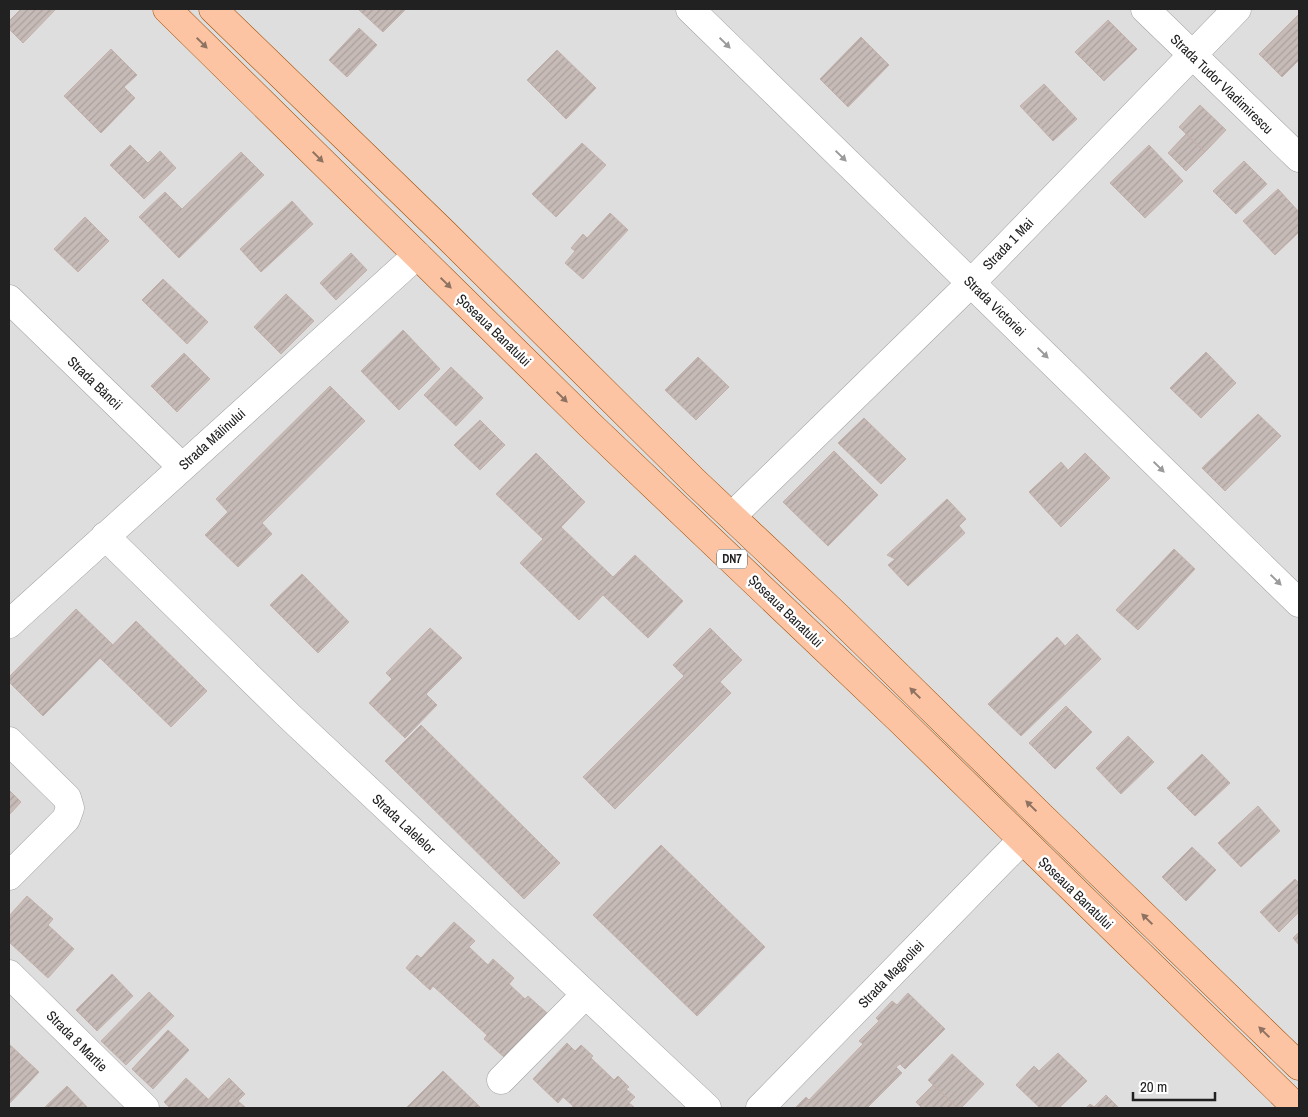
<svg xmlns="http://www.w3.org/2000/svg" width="1308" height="1117" viewBox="0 0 1308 1117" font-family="'Archivo Narrow',sans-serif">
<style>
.residential{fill:#dfdede}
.building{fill:url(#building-hatch);stroke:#c3b0aa}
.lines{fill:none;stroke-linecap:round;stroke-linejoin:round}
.street-casing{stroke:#a2a2a2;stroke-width:29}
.primary-casing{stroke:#9f4b00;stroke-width:29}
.street{stroke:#fff;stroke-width:28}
.primary{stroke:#fcc4a2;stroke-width:28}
.oneway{fill:#8e7262}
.oneway2{fill:#9b9b9b}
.labels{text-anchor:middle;stroke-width:5;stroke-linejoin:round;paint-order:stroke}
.shield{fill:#fff;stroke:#646464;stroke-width:1}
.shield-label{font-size:12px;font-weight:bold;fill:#212121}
.street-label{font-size:14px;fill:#212121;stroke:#fff}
</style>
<defs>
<pattern id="building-hatch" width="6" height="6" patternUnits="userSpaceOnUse" patternTransform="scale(1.25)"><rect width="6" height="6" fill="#c6bbb7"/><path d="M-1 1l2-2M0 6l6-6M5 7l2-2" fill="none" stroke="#aaa09d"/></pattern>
</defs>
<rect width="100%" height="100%" fill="#f1ede8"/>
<!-- residential -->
<path class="residential" d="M 9,9 L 1299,9 L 1299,1108 L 9,1108 Z"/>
<!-- building -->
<path class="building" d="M 21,9 L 56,9 L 23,43 L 9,29 L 9,21 Z
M 358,9 L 406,9 L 383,32 Z
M 1299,14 L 1299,60 L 1282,77 L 1259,54 Z
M 1108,20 L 1137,49 L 1104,81 L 1075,52 Z
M 359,28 L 377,45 L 347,77 L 329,60 Z
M 861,37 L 889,65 L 848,107 L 820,79 Z
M 111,49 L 137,75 L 124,87 L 135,98 L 101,133 L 64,96 Z
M 557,50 L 596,88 L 566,119 L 527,80 Z
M 1044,84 L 1077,119 L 1053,141 L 1020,106 Z
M 1200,105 L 1226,130 L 1205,152 L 1179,127 Z
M 1186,134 L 1205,152 L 1186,171 L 1168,153 Z
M 582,143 L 606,165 L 556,217 L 532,194 Z
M 130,145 L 148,163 L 160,151 L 176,168 L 144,199 L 110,165 Z
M 1149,145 L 1183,181 L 1145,218 L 1110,183 Z
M 241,152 L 264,175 L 179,258 L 139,217 L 165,192 L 182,209 Z
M 1244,161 L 1267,184 L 1236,214 L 1213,191 Z
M 1278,189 L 1299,212 L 1299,232 L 1275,255 L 1243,221 Z
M 292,201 L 313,224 L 261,272 L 240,249 Z
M 610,213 L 628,230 L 583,279 L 565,263 L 575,251 L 571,248 L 583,234 L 587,238 Z
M 85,217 L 109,241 L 78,272 L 54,249 Z
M 351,253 L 367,270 L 336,300 L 320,283 Z
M 163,279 L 208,322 L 187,344 L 142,300 Z
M 286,294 L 314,321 L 281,354 L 254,327 Z
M 403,330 L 440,369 L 399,410 L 361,371 Z
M 1206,352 L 1236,383 L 1201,418 L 1170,388 Z
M 184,353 L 210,379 L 177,412 L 151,386 Z
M 698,357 L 729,387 L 696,420 L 665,390 Z
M 451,367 L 483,398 L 456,426 L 424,395 Z
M 330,386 L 365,421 L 262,523 L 272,534 L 238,567 L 205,535 L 228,512 L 216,499 Z
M 1258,414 L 1281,436 L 1225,491 L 1202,468 Z
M 864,418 L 906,459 L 881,484 L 838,443 Z
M 480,420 L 505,445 L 480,470 L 454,445 Z
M 834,451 L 878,495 L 828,546 L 783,502 Z
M 536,453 L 585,502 L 561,527 L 613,577 L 635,555 L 683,601 L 648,638 L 603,595 L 579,620 L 520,563 L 543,539 L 496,494 Z
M 1085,453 L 1110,478 L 1061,527 L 1029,492 L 1061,462 L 1068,470 Z
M 947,499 L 966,519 L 959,526 L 965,533 L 908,586 L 888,565 L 895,559 L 887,555 Z
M 1174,549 L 1195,569 L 1138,630 L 1116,610 Z
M 302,574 L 349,622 L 318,653 L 270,605 Z
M 76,609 L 113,645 L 43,716 L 9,682 L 9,677 Z
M 136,621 L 207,691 L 171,727 L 100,658 Z
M 430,628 L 462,658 L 426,694 L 437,705 L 405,738 L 369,703 L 392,679 L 386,673 Z
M 710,628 L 742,660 L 720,682 L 731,693 L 615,809 L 583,777 L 684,676 L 673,665 Z
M 1077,634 L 1101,659 L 1021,736 L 988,704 L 1057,637 L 1065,646 Z
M 1066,706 L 1092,732 L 1055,769 L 1029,743 Z
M 421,725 L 560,863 L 524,899 L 385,761 Z
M 1128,736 L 1154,762 L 1121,794 L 1096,768 Z
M 1202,754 L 1230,783 L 1195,816 L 1167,788 Z
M 9,790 L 21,802 L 9,815 Z
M 1258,806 L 1280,831 L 1241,867 L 1218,843 Z
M 661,845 L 765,947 L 697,1016 L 593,915 Z
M 1192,847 L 1216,870 L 1186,901 L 1162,877 Z
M 1295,879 L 1299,883 L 1299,912 L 1279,932 L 1260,912 Z
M 27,896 L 53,919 L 48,925 L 74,949 L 48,978 L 9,942 L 9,916 Z
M 454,922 L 475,941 L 469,947 L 488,965 L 493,959 L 514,978 L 509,984 L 525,999 L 528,996 L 547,1013 L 505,1058 L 484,1039 L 487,1035 L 433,986 L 430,990 L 406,968 L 417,955 L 421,958 Z
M 1299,932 L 1299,945 L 1293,938 Z
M 112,974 L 133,996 L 97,1031 L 76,1010 Z
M 149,992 L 174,1016 L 126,1065 L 101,1041 Z
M 908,993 L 945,1029 L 905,1069 L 900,1064 L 896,1067 L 902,1073 L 867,1108 L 795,1108 L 806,1097 L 809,1100 L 863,1044 L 859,1041 L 879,1021 L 876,1018 L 892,1001 L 897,1005 Z
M 168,1030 L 189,1050 L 153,1089 L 132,1069 Z
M 567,1043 L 575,1051 L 581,1045 L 593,1056 L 591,1058 L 614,1080 L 618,1076 L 629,1087 L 626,1089 L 635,1097 L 629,1103 L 635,1108 L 572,1108 L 573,1106 L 563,1097 L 558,1103 L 533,1079 Z
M 9,1044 L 39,1072 L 9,1104 Z
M 1058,1053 L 1087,1081 L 1059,1108 L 1040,1108 L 1016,1085 L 1034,1066 L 1039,1071 Z
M 952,1054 L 984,1084 L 961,1108 L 958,1108 L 928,1080 Z
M 443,1071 L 481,1108 L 406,1108 Z
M 186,1078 L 208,1099 L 200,1108 L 170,1108 L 164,1102 Z
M 229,1078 L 245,1094 L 238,1101 L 222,1085 Z
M 222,1085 L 238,1101 L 246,1108 L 200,1108 Z
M 933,1085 L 958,1108 L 922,1108 L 916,1102 Z
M 67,1086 L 88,1108 L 44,1108 Z
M 1106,1095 L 1119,1108 L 1086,1108 L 1090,1104 L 1094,1107 Z"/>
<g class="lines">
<!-- street casing -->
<g class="street-casing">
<path id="street" d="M 690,9 L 1299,603
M 1145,9 L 1299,158
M 9,299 L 182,467
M 732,516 L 971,283 L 1237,9
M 105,536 L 287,714 L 707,1108
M 9,624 L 417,255
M 9,741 L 67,798 L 70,808 L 66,819 L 9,876
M 9,974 L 145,1108
M 501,1080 L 585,995
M 760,1108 L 1022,840"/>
</g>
<!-- primary casing -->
<g class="primary-casing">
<path id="primary" d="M 167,9 L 590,425 L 901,721 L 1297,1108
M 213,9 L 444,233 L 695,482 L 838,617 L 1043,818 L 1299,1066"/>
</g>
<!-- street -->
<use href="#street" class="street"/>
<!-- primary -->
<use href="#primary" class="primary"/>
</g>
<!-- one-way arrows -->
<defs><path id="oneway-solid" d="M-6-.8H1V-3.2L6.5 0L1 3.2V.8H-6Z" transform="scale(1.25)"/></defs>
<g class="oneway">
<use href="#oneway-solid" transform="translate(202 43) rotate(45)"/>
<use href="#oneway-solid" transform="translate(318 157) rotate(45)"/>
<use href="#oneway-solid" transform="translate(446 283) rotate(44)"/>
<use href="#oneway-solid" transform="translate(562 397) rotate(44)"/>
<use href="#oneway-solid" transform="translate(915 693) rotate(-135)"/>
<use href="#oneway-solid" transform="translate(1031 806) rotate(-136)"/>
<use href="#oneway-solid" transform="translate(1147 919) rotate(-136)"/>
<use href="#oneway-solid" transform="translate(1264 1032) rotate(-136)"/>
</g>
<g class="oneway2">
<use href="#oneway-solid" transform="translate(725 43) rotate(44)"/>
<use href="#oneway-solid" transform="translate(841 156) rotate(44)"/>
<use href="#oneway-solid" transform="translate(1043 353) rotate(44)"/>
<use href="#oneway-solid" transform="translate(1159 467) rotate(44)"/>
<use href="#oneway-solid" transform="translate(1276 580) rotate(44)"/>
</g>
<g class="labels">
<!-- shield labels -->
<rect class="shield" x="717" y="549.5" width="30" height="19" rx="4"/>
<g class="shield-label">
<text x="732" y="563">DN7</text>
</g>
<!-- street labels -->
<g class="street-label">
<text transform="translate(1222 84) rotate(44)" y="5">Strada Tudor Vladimirescu</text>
<text transform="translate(1008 244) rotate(-46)" y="5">Strada 1 Mai</text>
<text transform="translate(995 306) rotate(44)" y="5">Strada Victoriei</text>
<text transform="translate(494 330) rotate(44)" y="5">Șoseaua Banatului</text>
<text transform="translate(95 383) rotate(44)" y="5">Strada Băncii</text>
<text transform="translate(212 439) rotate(-42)" y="5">Strada Mălinului</text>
<text transform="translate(786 611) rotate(44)" y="5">Șoseaua Banatului</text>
<text transform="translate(404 824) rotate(43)" y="5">Strada Lalelelor</text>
<text transform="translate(1076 893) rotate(44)" y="5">Șoseaua Banatului</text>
<text transform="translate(891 974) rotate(-46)" y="5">Strada Magnoliei</text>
<text transform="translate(77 1041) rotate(45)" y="5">Strada 8 Martie</text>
</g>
</g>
<!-- border -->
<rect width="1308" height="1117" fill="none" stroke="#212121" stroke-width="20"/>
<!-- scale -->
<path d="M1133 1092v8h82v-8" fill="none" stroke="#212121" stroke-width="2.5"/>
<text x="1140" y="1092" font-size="15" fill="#212121" stroke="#ffffff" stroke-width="4" paint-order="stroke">20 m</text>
</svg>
